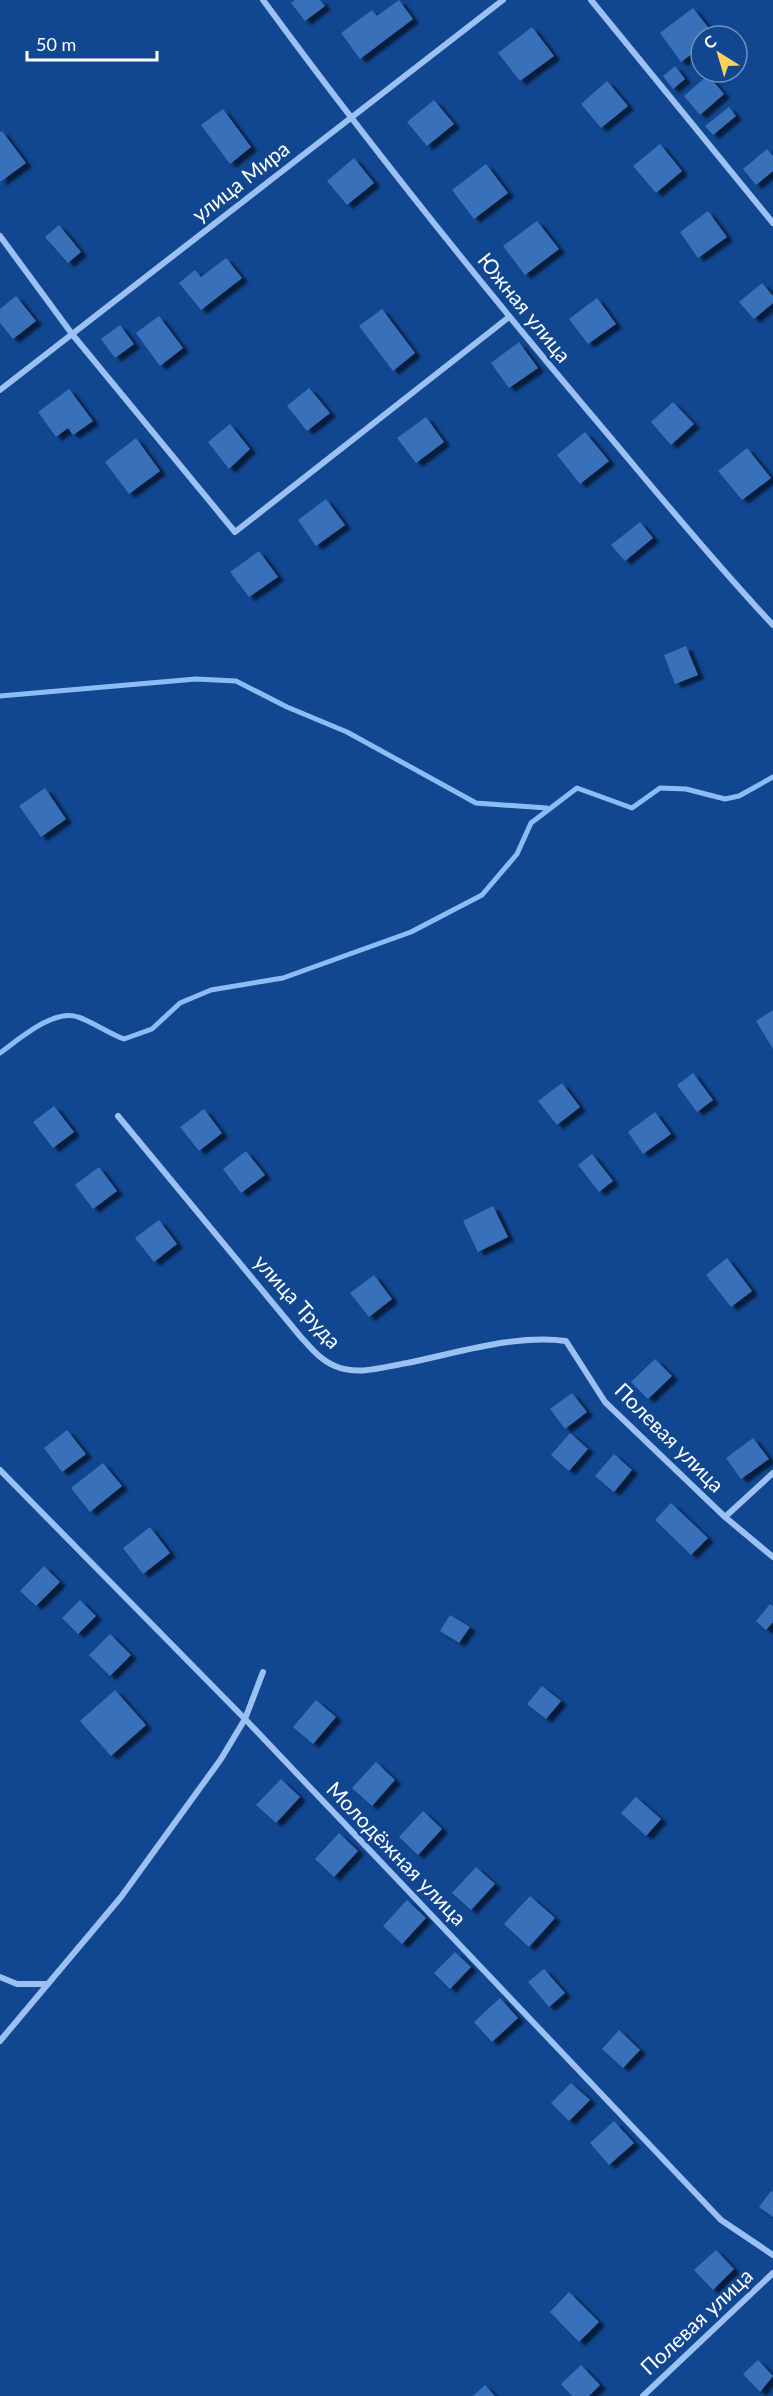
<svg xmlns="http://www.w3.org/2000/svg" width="773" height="2396" viewBox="0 0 773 2396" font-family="Lato,sans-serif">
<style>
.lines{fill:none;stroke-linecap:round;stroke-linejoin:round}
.stream{stroke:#8cbcf6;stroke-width:5}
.building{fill:#3970b9;filter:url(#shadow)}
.street{stroke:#9bc1f3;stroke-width:6}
.labels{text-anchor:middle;stroke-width:6;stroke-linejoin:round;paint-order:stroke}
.street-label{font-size:21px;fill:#fff;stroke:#114690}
</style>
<defs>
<filter id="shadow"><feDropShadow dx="6" dy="4" stdDeviation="1.5" flood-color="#0009"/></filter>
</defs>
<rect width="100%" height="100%" fill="#114690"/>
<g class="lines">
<!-- stream -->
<path class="stream" d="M 0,696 L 196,679 L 236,681 L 287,707 L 347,732 L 476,803 L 547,808
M 0,1053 C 18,1040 54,1008 78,1017 C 91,1021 108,1033 124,1039 L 152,1029 L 180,1003 L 211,990 L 283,978 L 411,932 L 482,895 L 517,854 L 531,823 L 577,788 L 632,808 L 660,788 L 686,789 L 725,799 L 739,796 L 773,777"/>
</g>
<!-- building -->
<path class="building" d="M 295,0 L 320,0 L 325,6 L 305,21 L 291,3 Z
M 399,0 L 413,19 L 360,59 L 341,33 L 372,10 L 377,16 Z
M 693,8 L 715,36 L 701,36 L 701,47 L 681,62 L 660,33 Z
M 532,27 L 554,56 L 520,81 L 498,53 Z
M 675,66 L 685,79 L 673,89 L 663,76 Z
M 708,75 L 724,94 L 700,115 L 684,96 Z
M 607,81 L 628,106 L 601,128 L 581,104 Z
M 434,100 L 454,124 L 427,146 L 407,122 Z
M 729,107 L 736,116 L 713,135 L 705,126 Z
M 223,109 L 251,147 L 230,164 L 201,125 Z
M 2,131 L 26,163 L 0,182 L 0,132 Z
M 660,144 L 682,171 L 656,193 L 633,166 Z
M 767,149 L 773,156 L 773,171 L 756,185 L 743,169 Z
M 354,158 L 374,183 L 347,205 L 327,181 Z
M 486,164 L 508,193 L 474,219 L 452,190 Z
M 708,211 L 727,237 L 698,258 L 680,232 Z
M 537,221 L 559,249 L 525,275 L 503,246 Z
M 59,225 L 81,252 L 68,263 L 45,237 Z
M 226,258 L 242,278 L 201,310 L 179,283 L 195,270 L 201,277 Z
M 762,283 L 773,296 L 773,303 L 754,319 L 739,302 Z
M 16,296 L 36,321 L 13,339 L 0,323 L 0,309 Z
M 597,298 L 616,324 L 588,344 L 569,319 Z
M 382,309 L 415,353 L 393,371 L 359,326 Z
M 159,316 L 183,348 L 160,366 L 136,333 Z
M 120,325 L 134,344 L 115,358 L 101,339 Z
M 519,342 L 538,368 L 509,388 L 491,363 Z
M 309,388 L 330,413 L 307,431 L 287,406 Z
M 69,389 L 93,421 L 73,435 L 68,428 L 56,437 L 38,412 Z
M 673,402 L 694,424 L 671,445 L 651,422 Z
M 426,417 L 444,442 L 416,463 L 397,438 Z
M 230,424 L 250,449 L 229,469 L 208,442 Z
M 585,432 L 609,461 L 580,484 L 557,455 Z
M 136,438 L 160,471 L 129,494 L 105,462 Z
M 747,448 L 771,478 L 742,500 L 718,471 Z
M 326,499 L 345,525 L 316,546 L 298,520 Z
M 640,522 L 653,538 L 625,561 L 611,545 Z
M 259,551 L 278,577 L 249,597 L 230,572 Z
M 686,646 L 698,675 L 675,684 L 664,655 Z
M 45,788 L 66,819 L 41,837 L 19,806 Z
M 773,1010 L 773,1049 L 756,1021 Z
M 693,1073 L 713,1100 L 697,1112 L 677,1085 Z
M 562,1083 L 580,1107 L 557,1125 L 538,1101 Z
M 54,1106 L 74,1132 L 53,1148 L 33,1122 Z
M 204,1109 L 222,1133 L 199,1151 L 180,1127 Z
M 655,1112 L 671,1134 L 643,1154 L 628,1132 Z
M 246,1151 L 265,1175 L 241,1193 L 223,1169 Z
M 592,1154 L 613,1181 L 599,1192 L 578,1165 Z
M 99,1167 L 117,1191 L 93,1209 L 75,1185 Z
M 493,1206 L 508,1237 L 478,1252 L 463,1221 Z
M 159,1220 L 177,1244 L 154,1262 L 135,1238 Z
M 727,1258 L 752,1291 L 731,1307 L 706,1275 Z
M 374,1275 L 392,1299 L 369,1317 L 350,1293 Z
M 655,1359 L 672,1376 L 648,1399 L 631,1382 Z
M 572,1393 L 587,1412 L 565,1429 L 550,1409 Z
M 67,1430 L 86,1454 L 62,1472 L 44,1448 Z
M 570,1433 L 588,1449 L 569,1471 L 551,1455 Z
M 753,1438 L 769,1459 L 741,1479 L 726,1458 Z
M 614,1454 L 632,1470 L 614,1492 L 595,1476 Z
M 103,1463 L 122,1486 L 90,1512 L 71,1488 Z
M 671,1503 L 708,1538 L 691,1555 L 655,1520 Z
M 150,1527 L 170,1553 L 143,1574 L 123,1548 Z
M 44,1566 L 60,1582 L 36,1606 L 20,1591 Z
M 80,1600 L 96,1616 L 78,1634 L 62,1618 Z
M 770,1604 L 773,1606 L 773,1622 L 766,1630 L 756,1621 Z
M 450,1615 L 470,1627 L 459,1643 L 440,1631 Z
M 110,1634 L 131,1655 L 110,1676 L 89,1655 Z
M 542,1686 L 561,1701 L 546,1719 L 527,1704 Z
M 115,1690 L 146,1725 L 111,1756 L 80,1721 Z
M 316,1700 L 336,1717 L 313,1744 L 293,1727 Z
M 376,1762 L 395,1780 L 372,1806 L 352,1788 Z
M 281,1779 L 300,1797 L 276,1823 L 256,1805 Z
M 636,1797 L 661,1819 L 646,1836 L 621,1813 Z
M 423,1811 L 442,1829 L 418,1855 L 399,1837 Z
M 339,1833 L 358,1851 L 334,1877 L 315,1859 Z
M 476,1867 L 495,1884 L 471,1910 L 452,1893 Z
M 530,1896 L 555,1918 L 529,1947 L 504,1924 Z
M 407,1900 L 426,1918 L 402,1944 L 383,1926 Z
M 455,1952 L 471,1967 L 450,1989 L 434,1973 Z
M 544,1969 L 565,1993 L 549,2007 L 528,1982 Z
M 500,1998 L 518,2018 L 492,2042 L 474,2022 Z
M 619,2030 L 640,2050 L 623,2068 L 602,2049 Z
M 571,2083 L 590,2100 L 569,2121 L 551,2103 Z
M 614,2121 L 634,2143 L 609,2165 L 590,2143 Z
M 771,2191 L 773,2192 L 773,2217 L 759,2207 Z
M 716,2250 L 734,2269 L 713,2290 L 694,2270 Z
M 569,2292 L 599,2322 L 579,2342 L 550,2312 Z
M 758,2360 L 773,2376 L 760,2392 L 743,2374 Z
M 581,2365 L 600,2385 L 589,2396 L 572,2396 L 561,2384 Z
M 485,2385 L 495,2396 L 473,2396 Z"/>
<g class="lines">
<!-- street -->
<path class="street" d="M 263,0 C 367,142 476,278 589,412 C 650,484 709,557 773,625
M 591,0 L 773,223
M 0,236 L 72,334 L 235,532 L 509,317
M 0,390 L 503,0
M 118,1116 L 300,1336 C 310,1347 320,1360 335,1366 C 358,1376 383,1367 407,1363 C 457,1353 515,1334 566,1341 L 605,1402 L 725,1517 L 773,1557
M 0,1470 L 245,1719 L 721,2220 L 773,2255
M 725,1517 L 773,1473
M 0,1977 L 17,1984 L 48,1984
M 0,2041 L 121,1897 L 221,1759 L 245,1719 L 263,1672
M 643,2396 L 773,2273"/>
</g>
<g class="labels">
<!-- street labels -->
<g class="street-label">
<text transform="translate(241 182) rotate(-38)" y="7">улица Мира</text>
<text transform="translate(524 308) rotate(51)" y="7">Южная улица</text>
<text transform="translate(297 1302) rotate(48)" y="7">улица Труда</text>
<text transform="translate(669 1438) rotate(45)" y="7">Полевая улица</text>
<text transform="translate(396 1854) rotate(46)" y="7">Молодёжная улица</text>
<text transform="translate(697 2322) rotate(-43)" y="7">Полевая улица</text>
</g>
</g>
<!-- north arrow -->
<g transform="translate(719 54) rotate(323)"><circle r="28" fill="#114690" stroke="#7090bc" stroke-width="1.5"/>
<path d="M0-4.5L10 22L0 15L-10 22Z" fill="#ffd25c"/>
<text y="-9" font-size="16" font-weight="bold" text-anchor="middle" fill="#ffffff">С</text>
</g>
<!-- scale -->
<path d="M27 51v9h130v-9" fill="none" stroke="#ffffff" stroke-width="3"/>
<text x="36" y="51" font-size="18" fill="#ffffff" stroke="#114690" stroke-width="4.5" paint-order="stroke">50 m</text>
</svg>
